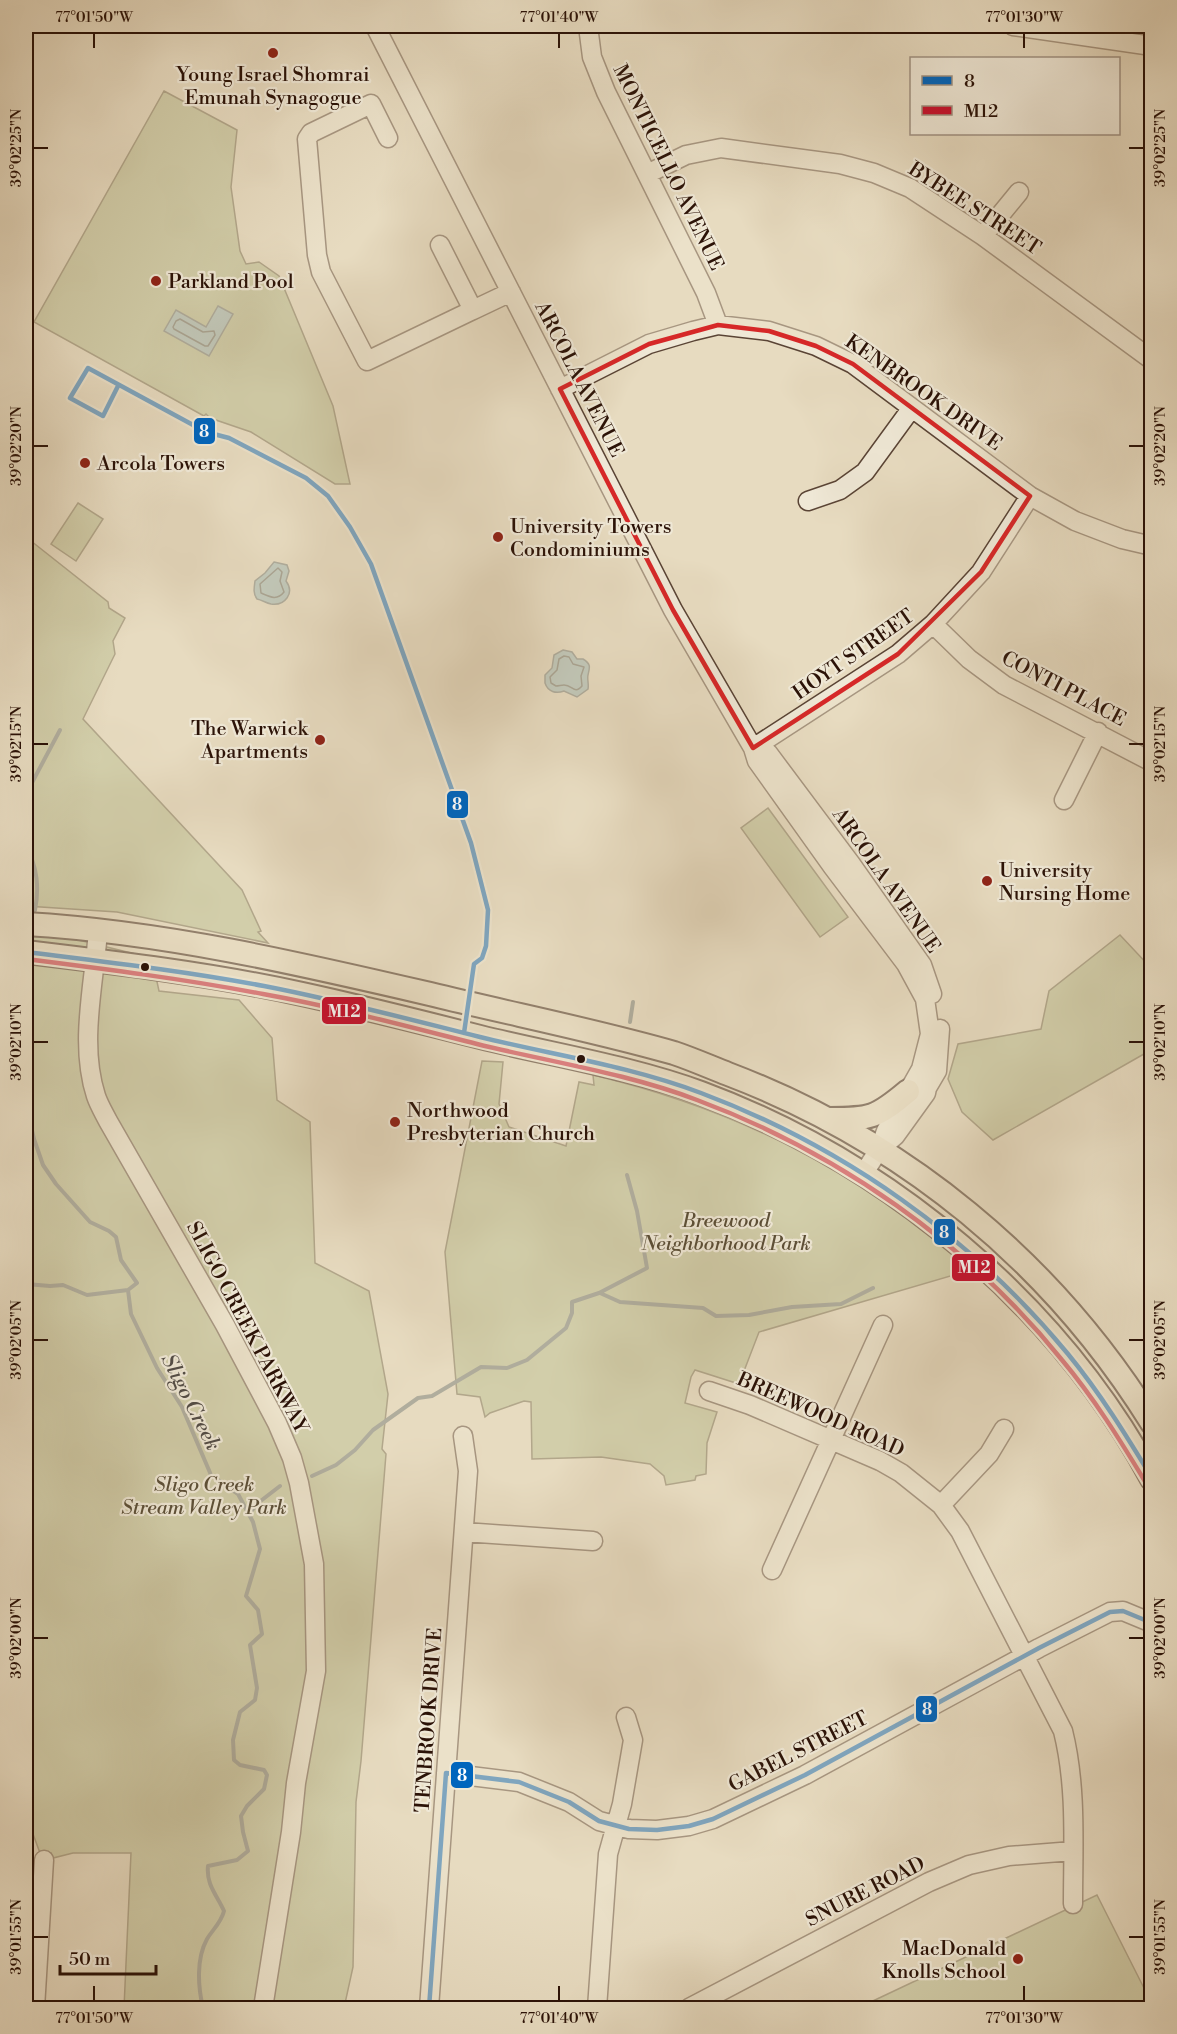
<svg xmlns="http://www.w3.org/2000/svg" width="1177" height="2034" viewBox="0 0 1177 2034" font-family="'Libre Bodoni',serif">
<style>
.green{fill:#b8bf90;stroke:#72684c;stroke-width:1.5}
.water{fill:#9ab9bb;stroke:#6e7673;stroke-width:1.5}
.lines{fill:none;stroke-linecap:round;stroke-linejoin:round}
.shore{stroke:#626661;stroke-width:1.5}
.stream{stroke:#6e7673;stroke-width:4}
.minor-casing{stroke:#5a4435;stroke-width:21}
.major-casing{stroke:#2b1207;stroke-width:26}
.minor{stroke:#efe8d6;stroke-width:18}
.major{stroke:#e7dbc0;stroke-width:22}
.bus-1-casing{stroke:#efe8d6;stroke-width:9}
.bus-2-casing{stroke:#efe8d6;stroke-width:9}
.bus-1{stroke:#0065bd;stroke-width:4.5}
.bus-2{stroke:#c8102e;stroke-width:4.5}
.marked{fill:none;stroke:#d62828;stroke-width:4.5;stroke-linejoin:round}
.ticks{fill:none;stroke:#2b1207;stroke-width:2}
.poi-dot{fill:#8f2418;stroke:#efe8d6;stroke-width:2}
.bus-dot{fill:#2b1207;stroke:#efe8d6;stroke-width:2}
.labels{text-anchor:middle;stroke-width:4.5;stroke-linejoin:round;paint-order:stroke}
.poi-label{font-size:20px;fill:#2b1207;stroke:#efe8d6;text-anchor:start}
.street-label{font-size:20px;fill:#2b1207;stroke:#efe8d6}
.park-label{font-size:20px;font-style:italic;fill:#5c4f37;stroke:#efe8d6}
.water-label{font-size:21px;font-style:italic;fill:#524c46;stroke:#efe8d6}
.line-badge{stroke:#efe8d6;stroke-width:2}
.badge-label{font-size:16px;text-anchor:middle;font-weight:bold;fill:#fff}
.neatline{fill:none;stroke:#2b1207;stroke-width:2}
.ticks-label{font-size:15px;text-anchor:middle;fill:#2b1207}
</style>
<rect width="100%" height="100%" fill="#e7dbc0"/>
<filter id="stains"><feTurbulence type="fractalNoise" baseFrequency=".00333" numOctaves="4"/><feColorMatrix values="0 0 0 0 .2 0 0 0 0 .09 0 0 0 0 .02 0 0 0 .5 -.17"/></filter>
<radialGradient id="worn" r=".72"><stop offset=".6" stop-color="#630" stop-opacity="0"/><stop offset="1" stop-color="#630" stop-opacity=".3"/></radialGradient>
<!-- green -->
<path class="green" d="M 164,91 L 237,130 L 231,187 L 240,251 L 246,264 L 259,262 L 279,276 L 333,406 L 350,484 L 335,484 L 251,432 L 210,418 L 206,414 L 204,416 L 34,322 Z
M 78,503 L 103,519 L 76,561 L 51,544 Z
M 26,537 L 108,602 L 109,608 L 125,618 L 113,641 L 115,654 L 83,719 L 242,890 L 261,931 L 258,932 L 268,943 L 117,912 L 26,906 Z
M 768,808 L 848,917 L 820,937 L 741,828 Z
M 26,927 L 143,956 L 156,977 L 159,991 L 239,1000 L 272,1038 L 277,1100 L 310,1122 L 315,1263 L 369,1291 L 388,1394 L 382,1449 L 386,1454 L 361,1761 L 356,1802 L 353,1967 L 344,2008 L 124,2008 L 131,1853 L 73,1853 L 53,1858 L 51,1853 L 40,1853 L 26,1815 Z
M 1120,935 L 1151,968 L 1151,1050 L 993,1140 L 962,1112 L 948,1079 L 958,1044 L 1041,1029 L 1049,991 Z
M 482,1061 L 503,1062 L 499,1104 L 509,1127 L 566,1146 L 579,1082 L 594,1085 L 593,1075 C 740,1110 857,1171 971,1270 L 759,1332 L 739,1384 L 695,1370 L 691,1377 L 685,1403 L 717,1412 L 707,1443 L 706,1474 L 696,1476 L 695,1480 L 666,1485 L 664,1476 L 650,1464 L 601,1457 L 532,1459 L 531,1402 L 524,1401 L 490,1413 L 485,1417 L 480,1397 L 457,1394 L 445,1252 Z
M 1097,1895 L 1152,2004 L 1151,2008 L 858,2008 Z"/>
<!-- water -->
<path class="water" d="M 218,306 L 233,314 L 209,356 L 164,331 L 176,310 L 206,327 Z
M 274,562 L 287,565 L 289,571 L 286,581 C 295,593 285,606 271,604 C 266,603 262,600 257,599 C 253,594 254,588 255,581 L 265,573 Z
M 563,650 L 572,652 L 577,659 L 583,659 C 591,664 590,667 588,675 C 587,679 589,684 588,689 L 577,697 L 564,691 C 556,694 548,692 545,683 L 545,675 L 552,668 L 554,655 Z"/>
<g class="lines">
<!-- shore -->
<path class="shore" d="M 180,319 L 203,332 L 214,331 L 215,335 L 208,346 L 205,346 L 174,329 L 173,327 L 176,321 Z
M 278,568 L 282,572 L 280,581 L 284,592 C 277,601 270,597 261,593 L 260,584 Z
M 564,656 L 569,657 L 573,664 L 584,667 L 581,676 L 582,686 C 574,695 573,685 564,685 C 561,685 559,686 556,686 L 551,683 L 550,677 L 557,670 L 559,659 Z"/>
<!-- stream -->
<path class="stream" d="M 26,794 L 60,730
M 26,848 C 38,866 39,890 35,910
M 26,980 L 30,996 L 26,1009
M 630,1022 L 633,1002
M 26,1069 L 28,1075 L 26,1105 L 34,1139 L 43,1165 L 56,1184 L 90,1222 L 109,1231 L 116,1237 L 121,1260 L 137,1283 L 128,1290 L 131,1314 L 157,1368 L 182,1407 L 211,1475 L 238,1494 L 253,1522 L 260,1549 L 246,1596 L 258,1610 L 262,1634 L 250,1645 L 257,1688 L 255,1700 L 240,1712 L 233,1740 L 234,1760 L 240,1765 L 264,1770 L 267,1775 L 264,1789 L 247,1806 L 241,1816 L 243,1832 L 248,1851 L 237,1860 L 208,1866 C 206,1885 217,1895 224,1911 C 221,1923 213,1929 207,1939 C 196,1959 198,1987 203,2008
M 26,1284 L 50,1286 L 63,1285 L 87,1295 L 128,1290
M 600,1293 L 620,1302 L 703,1308 L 716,1316 L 749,1315 L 792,1307 L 841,1304 L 873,1288
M 312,1476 L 336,1465 L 355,1450 L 373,1430 L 418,1398 L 432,1396 L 481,1367 L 507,1368 L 527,1360 L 566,1328 L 572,1313 L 572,1302 L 599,1293 L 647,1268 L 637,1211 L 627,1175
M 249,1514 L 258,1503 L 280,1486"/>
<!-- minor casing -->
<g class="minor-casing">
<path id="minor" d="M 375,26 L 673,610 L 753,748 L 757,761 L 832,866 L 906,964 L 925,999 L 930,1034 L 921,1069 L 886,1131 L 880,1148 L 864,1173
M 588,26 L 592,57 L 606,92 L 706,293 L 718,325
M 1013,26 L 1152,46
M 388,138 L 371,104 L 311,133 L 307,139 L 317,255 L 321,272 L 367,361 L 473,310 L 440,245
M 647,174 L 686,155 L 721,148 L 840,164 L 874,173 L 910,188 L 983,236 L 1152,360
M 983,236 L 1019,192
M 473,310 L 511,292
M 560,389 L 649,344 L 693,331 L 718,325 L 769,331 L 816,346 L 853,364 L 1030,496 L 1075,521 L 1122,539 L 1152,546
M 808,501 L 840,490 L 865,472 L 911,409
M 933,624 L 969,659 L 1004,685 L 1152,762
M 753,748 L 768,753 L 851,864 L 922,965 L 932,994
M 753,748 L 898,654 L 933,624 L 981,572 L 1030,496
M 1064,800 L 1098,732
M 98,931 C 94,985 79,1044 96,1096 C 99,1105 104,1113 108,1121 L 225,1325 L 277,1423 L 292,1458 L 299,1483 L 314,1564 L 316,1671 L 296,1783 L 291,1832 L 263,2008
M 888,1142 L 895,1136 L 926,1093 L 927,1088 L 937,1071 L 940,1029
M 709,1391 L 750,1405 L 880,1461 L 901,1473 L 941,1505 L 960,1531 L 1063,1731 C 1077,1787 1073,1847 1073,1904
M 941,1505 L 989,1454 L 1004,1429
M 464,1532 L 593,1541
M 772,1570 L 883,1325
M 446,1773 L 519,1782 L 569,1802 L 599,1821 L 629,1829 L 657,1830 L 689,1826 L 713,1819 L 805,1775 L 1039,1648 L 1110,1612 L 1123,1611 L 1152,1623
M 35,2008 L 44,1860
M 429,2008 L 468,1471 L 463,1436
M 597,2008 L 608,1854 L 622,1804 L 633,1740 L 626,1717
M 689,2008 L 929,1882 L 969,1865 L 1009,1856 L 1073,1851"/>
</g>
<!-- major casing -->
<g class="major-casing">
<path id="major" d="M 26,924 C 163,932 297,963 430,994 C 511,1014 594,1030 674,1053 C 692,1059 710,1067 728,1074 C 904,1141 1052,1262 1152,1423
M 26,952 C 118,963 211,974 302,994 C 362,1007 421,1022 480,1037 C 553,1055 630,1067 701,1093 C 887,1162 1057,1303 1152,1479
M 829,1119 C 871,1119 876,1118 908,1091"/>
</g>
<!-- minor -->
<use href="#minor" class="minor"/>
<!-- major -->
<use href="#major" class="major"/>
<!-- bus-1 casing -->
<g class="bus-1-casing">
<path id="bus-1" d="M 118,386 L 103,416 L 70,398 L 88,368 L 206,432 L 229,438 L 306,478 L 328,496 L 350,527 L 371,564 L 471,843 L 488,910 L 486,946 L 482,958 L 474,964 L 464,1033
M 26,952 C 106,962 185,971 264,986 C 337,1000 408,1019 480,1037 C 553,1055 630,1066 701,1093 C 842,1146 972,1237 1068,1354 C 1100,1393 1126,1435 1152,1478
M 429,2008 L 446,1773 L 519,1782 L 569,1802 L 599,1821 L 629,1829 L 657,1830 L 689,1826 L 713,1819 L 805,1775 L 1039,1648 L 1110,1612 L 1123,1611 L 1152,1623"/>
</g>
<!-- bus-2 casing -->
<g class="bus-2-casing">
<path id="bus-2" d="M 26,959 C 105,969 184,979 263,994 C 335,1007 406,1026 477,1044 C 550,1062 626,1073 697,1100 C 837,1152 968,1243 1062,1360 C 1094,1398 1120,1440 1146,1483"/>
</g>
<!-- bus-1 -->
<use href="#bus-1" class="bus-1"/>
<!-- bus-2 -->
<use href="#bus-2" class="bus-2"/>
</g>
<!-- marked area -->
<path d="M0 0H1177V2034H0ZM 718,325 L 769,331 L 816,346 L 853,364 L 1030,496 L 981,572 L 898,654 L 753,748 L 673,610 L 560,389 L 649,344 Z" fill="#e7dbc0" fill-opacity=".55" fill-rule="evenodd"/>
<path class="marked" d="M 718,325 L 769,331 L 816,346 L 853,364 L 1030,496 L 981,572 L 898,654 L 753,748 L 673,610 L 560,389 L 649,344 Z"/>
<!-- ticks -->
<path class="ticks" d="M 94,33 L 94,48M 559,33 L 559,48M 1024,33 L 1024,48M 33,148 L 48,148M 1129,148 L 1144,148M 33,446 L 48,446M 1129,446 L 1144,446M 33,744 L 48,744M 1129,744 L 1144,744M 33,1042 L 48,1042M 1129,1042 L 1144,1042M 33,1340 L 48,1340M 1129,1340 L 1144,1340M 33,1638 L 48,1638M 1129,1638 L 1144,1638M 33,1937 L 48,1937M 1129,1937 L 1144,1937M 94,1986 L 94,2001M 559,1986 L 559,2001M 1024,1986 L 1024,2001"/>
<!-- markers -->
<g class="poi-dot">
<circle cx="273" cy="53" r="6"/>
<circle cx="156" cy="281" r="6"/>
<circle cx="85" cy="463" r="6"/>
<circle cx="498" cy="537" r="6"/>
<circle cx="320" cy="740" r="6"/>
<circle cx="987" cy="881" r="6"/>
<circle cx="395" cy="1122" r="6"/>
<circle cx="1018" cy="1959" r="6"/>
</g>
<g class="bus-dot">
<circle cx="145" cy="967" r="5"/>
<circle cx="581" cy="1059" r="5"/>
</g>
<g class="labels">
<!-- poi labels -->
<g class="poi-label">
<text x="273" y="81" text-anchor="middle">Young Israel Shomrai<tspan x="273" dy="23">Emunah Synagogue</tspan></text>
<text x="168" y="288">Parkland Pool</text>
<text x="97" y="470">Arcola Towers</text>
<text x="510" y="533">University Towers<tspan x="510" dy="23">Condominiums</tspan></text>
<text x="308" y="735" text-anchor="end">The Warwick<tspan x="308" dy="23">Apartments</tspan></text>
<text x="999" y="877">University<tspan x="999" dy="23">Nursing Home</tspan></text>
<text x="407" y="1117">Northwood<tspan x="407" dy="23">Presbyterian Church</tspan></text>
<text x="1006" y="1955" text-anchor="end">MacDonald<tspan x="1006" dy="23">Knolls School</tspan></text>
</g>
<!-- street labels -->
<g class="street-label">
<text transform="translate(669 167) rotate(64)" y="7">MONTICELLO AVENUE</text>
<text transform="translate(975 208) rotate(33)" y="7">BYBEE STREET</text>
<text transform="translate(580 379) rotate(63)" y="7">ARCOLA AVENUE</text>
<text transform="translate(924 392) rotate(35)" y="7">KENBROOK DRIVE</text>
<text transform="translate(853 654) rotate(-35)" y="7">HOYT STREET</text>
<text transform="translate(1064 688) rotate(28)" y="7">CONTI PLACE</text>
<text transform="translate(887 880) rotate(55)" y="7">ARCOLA AVENUE</text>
<text transform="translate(248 1327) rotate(62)" y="7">SLIGO CREEK PARKWAY</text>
<text transform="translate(821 1414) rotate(24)" y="7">BREEWOOD ROAD</text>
<text transform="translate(428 1720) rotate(-86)" y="7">TENBROOK DRIVE</text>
<text transform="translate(798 1751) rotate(-27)" y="7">GABEL STREET</text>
<text transform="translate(865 1891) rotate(-27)" y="7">SNURE ROAD</text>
</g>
<!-- park labels -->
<g class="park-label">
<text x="726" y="1227">Breewood<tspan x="726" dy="23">Neighborhood Park</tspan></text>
<text x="204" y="1491">Sligo Creek<tspan x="204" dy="23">Stream Valley Park</tspan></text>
</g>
<!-- water labels -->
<g class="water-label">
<text transform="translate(191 1402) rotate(63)" y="7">Sligo Creek</text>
</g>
</g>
<g class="line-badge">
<rect x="193" y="417" width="23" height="28" rx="6" fill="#0065bd"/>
<rect x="446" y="790" width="23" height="29" rx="6" fill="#0065bd"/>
<rect x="321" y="996" width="46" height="29" rx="6" fill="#c8102e"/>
<rect x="933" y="1218" width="23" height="28" rx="6" fill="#0065bd"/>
<rect x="951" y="1253" width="45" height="29" rx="6" fill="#c8102e"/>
<rect x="915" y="1695" width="23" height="28" rx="6" fill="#0065bd"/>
<rect x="450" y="1761" width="24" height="28" rx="6" fill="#0065bd"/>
</g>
<g class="badge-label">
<text x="204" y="437">8</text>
<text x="457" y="810">8</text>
<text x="344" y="1017">M12</text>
<text x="944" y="1238">8</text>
<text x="974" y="1273">M12</text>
<text x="927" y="1715">8</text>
<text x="462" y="1781">8</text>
</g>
<!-- margin -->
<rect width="1177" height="2034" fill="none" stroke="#e7dbc0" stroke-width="66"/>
<!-- legend -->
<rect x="910" y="57" width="210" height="78" fill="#efe8d6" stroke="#a19283" stroke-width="1.5"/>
<rect x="922" y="76" width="30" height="9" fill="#0065bd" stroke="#a19283" stroke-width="1.5"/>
<text x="964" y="87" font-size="18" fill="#2b1207">8</text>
<rect x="922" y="106" width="30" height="9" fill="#c8102e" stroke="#a19283" stroke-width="1.5"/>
<text x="964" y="117" font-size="18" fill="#2b1207">M12</text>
<!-- scale -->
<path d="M60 1965v9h96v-9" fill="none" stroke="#2b1207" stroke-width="3"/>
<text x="69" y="1965" font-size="18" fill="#2b1207" stroke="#efe8d6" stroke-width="4.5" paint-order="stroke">50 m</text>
<rect x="33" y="33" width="1111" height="1968" class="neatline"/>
<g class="ticks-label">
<text x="94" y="22">77°01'50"W</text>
<text x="559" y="22">77°01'40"W</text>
<text x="1024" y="22">77°01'30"W</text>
<text transform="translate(16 148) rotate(-90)" y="5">39°02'25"N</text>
<text transform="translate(1160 148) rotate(-90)" y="5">39°02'25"N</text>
<text transform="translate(16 446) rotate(-90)" y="5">39°02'20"N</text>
<text transform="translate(1160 446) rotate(-90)" y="5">39°02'20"N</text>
<text transform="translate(16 744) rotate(-90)" y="5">39°02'15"N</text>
<text transform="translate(1160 744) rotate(-90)" y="5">39°02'15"N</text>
<text transform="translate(16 1042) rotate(-90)" y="5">39°02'10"N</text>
<text transform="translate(1160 1042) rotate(-90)" y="5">39°02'10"N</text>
<text transform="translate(16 1340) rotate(-90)" y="5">39°02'05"N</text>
<text transform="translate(1160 1340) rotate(-90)" y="5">39°02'05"N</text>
<text transform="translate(16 1638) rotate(-90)" y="5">39°02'00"N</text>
<text transform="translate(1160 1638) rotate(-90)" y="5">39°02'00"N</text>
<text transform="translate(16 1937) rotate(-90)" y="5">39°01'55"N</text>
<text transform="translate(1160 1937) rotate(-90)" y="5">39°01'55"N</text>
<text x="94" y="2023">77°01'50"W</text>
<text x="559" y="2023">77°01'40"W</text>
<text x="1024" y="2023">77°01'30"W</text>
</g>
<rect width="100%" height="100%" filter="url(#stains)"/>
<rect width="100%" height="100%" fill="url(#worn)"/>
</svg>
